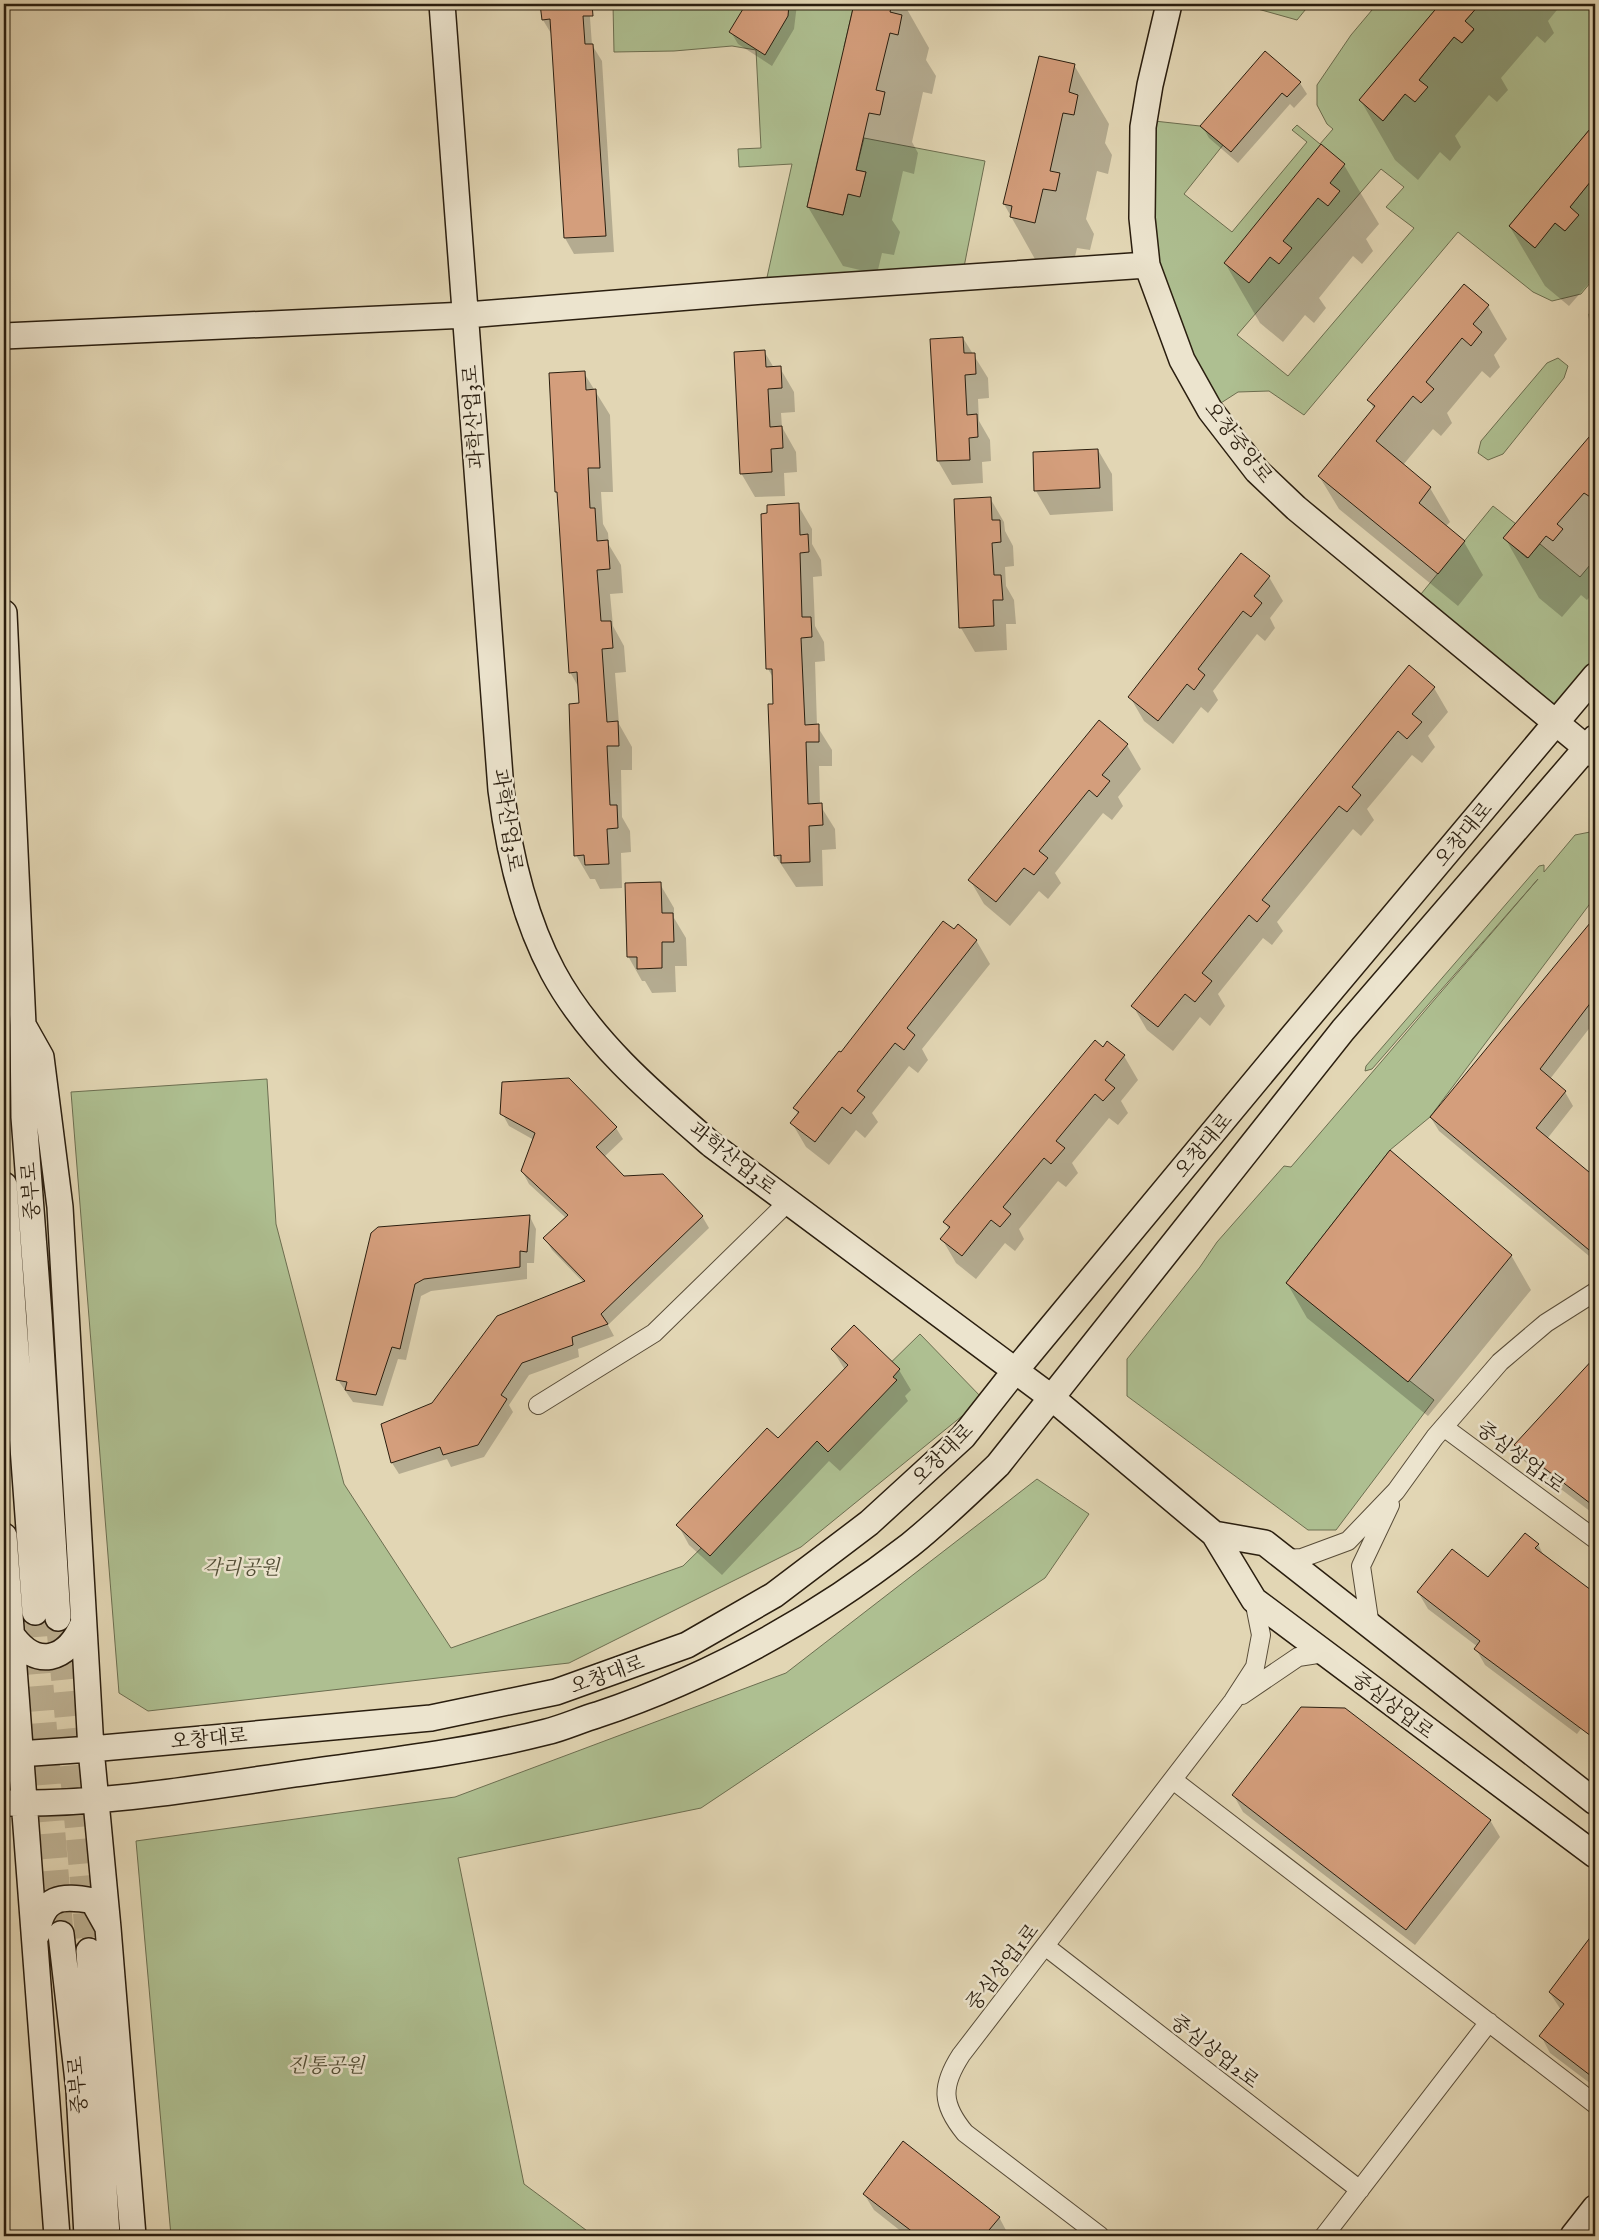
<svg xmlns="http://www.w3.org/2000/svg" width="1599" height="2240" viewBox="0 0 1599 2240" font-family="'IM FELL English','Noto Serif KR',serif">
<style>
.green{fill:#aebf91;stroke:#6c6e50;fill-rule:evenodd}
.shadow{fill:#0003}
.building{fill:#d49e7c;stroke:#2a1e0f}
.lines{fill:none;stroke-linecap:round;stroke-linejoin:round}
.secondary-tunnel{stroke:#bdb193;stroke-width:25;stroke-dasharray:25 12;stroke-linecap:butt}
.street-casing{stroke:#584c38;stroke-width:20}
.secondary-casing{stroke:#2a1e0f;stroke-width:28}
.street{stroke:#ece4ce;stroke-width:18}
.secondary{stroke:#ece4ce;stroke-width:25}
.labels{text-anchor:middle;stroke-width:5;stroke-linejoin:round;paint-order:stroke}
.street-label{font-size:20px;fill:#2a1e0f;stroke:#ece4ce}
.park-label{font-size:20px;font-style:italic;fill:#524e36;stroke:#ece4ce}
</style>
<rect width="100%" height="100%" fill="#e2d6b4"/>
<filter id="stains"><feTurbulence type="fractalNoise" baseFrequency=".004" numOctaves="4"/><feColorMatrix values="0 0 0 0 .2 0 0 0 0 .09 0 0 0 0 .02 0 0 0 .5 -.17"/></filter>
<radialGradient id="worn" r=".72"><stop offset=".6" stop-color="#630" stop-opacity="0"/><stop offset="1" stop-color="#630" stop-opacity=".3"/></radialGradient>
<!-- green -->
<path class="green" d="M 613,4 L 854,4 L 844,47 L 854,50 L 821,145 L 807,207 L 843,215 L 848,194 L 860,196 L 866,172 L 856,170 L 864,138 L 985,161 L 962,277 L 764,291 L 792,164 L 739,167 L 738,149 L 761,148 L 756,50 L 732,46 L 674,51 L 614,52 Z
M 1240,4 L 1310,4 L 1297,20 Z
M 1366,4 L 1440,4 L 1360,100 L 1383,121 L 1405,94 L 1427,87 L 1419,80 L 1454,37 L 1462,43 L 1474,30 L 1465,21 L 1480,4 L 1595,4 L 1595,123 L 1509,226 L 1534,247 L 1555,223 L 1565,231 L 1578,215 L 1570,207 L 1595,176 L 1595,277 L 1581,294 L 1552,301 L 1533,292 L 1458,232 L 1304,415 L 1269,391 L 1238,392 L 1210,410 L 1147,265 L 1145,120 L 1200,126 L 1223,145 L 1184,194 L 1232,232 L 1307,142 L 1292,130 L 1297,125 L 1320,144 L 1333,129 L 1327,124 L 1317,105 L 1317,85 L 1351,35 L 1372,10 ZM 1381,169 L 1404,187 L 1386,207 L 1414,228 L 1288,376 L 1237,335 Z
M 1595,306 L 1595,329 L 1590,324 L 1589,314 Z
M 1558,358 L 1568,366 L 1564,378 L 1503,454 L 1488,460 L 1478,453 L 1481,441 L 1547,363 Z
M 1493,506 L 1516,524 L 1504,538 L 1527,558 L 1540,544 L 1580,577 L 1595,559 L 1595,676 L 1557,723 L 1412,605 Z
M 1595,831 L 1595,897 L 1430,1117 L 1390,1150 L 1286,1283 L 1434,1400 L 1336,1530 L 1308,1530 L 1127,1396 L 1127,1359 L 1200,1267 L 1217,1242 L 1284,1166 L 1291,1167 L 1538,879 L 1372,1069 L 1365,1071 L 1366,1066 L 1539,866 L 1544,865 L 1544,872 L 1575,835 Z
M 267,1079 L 276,1224 L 344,1484 L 451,1648 L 683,1566 L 920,1334 L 983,1399 L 801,1547 L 569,1663 L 148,1711 L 119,1693 L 71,1092 Z
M 1037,1479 L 1089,1514 L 1045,1578 L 701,1808 L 458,1858 L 524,2184 L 594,2236 L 171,2236 L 136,1841 L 455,1797 L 786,1673 Z"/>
<!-- shadow -->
<path class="shadow" d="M 542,4 L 589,4 L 592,45 L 602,61 L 614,252 L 574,254 L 565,238 L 552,35 L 543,20 Z
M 747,4 L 797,4 L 794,29 L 772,66 L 738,44 L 731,32 Z
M 855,4 L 904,4 L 929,48 L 926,60 L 936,76 L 932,94 L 923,92 L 912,142 L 918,153 L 914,174 L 903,171 L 892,220 L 900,232 L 894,255 L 882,253 L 877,274 L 843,266 L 808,207 Z
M 1442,4 L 1561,5 L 1548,21 L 1554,33 L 1545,43 L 1537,36 L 1501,78 L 1508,90 L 1497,102 L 1489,95 L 1455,136 L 1461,147 L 1450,161 L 1440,152 L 1418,180 L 1395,160 L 1361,101 Z
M 1074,65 L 1109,124 L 1105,143 L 1112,155 L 1108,174 L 1097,171 L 1086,219 L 1094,234 L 1090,250 L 1077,248 L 1069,282 L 1045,277 L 1004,204 Z
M 1300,83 L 1307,94 L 1294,108 L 1290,104 L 1238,163 L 1209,138 L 1202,126 Z
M 1595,125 L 1595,286 L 1590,282 L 1569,306 L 1545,286 L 1510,227 Z
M 1321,146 L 1344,165 L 1379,224 L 1366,239 L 1373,251 L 1362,264 L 1353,256 L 1319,298 L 1326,308 L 1314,323 L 1305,315 L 1283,342 L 1260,323 L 1225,263 Z
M 1488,306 L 1507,339 L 1494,355 L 1500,367 L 1490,378 L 1482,371 L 1447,413 L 1452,423 L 1441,436 L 1433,429 L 1403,465 L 1430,488 L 1450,522 L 1445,527 L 1464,542 L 1483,575 L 1458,606 L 1339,509 L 1319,476 L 1374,409 L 1369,400 Z
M 963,338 L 988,378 L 989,398 L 978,399 L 979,421 L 990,440 L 991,461 L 982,462 L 983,483 L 952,485 L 938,461 L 932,340 Z
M 764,351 L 774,368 L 780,368 L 794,392 L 795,412 L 781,413 L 782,427 L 796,452 L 797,472 L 784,473 L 785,496 L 755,497 L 741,473 Z
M 584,373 L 610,415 L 613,492 L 601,492 L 603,524 L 608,533 L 609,545 L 621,565 L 623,593 L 610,594 L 613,626 L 624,646 L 626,672 L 615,673 L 619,724 L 632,747 L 632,770 L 621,770 L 622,817 L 630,831 L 631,852 L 621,853 L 622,888 L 600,889 L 595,879 L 590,879 L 576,855 L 579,688 L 570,672 L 559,497 L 556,492 Z
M 1595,432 L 1595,579 L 1592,583 L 1595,591 L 1587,600 L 1581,595 L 1562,617 L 1539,598 L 1505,538 Z
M 1098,450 L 1112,474 L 1113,511 L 1050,515 L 1036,491 Z
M 990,498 L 1004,522 L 1005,531 L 1013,546 L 1014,566 L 1005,567 L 1006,586 L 1014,600 L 1016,624 L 1006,624 L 1007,650 L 975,652 L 961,628 Z
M 798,505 L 812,529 L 812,544 L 821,560 L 822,576 L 813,577 L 815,626 L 824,642 L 825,661 L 815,662 L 817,726 L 832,750 L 832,766 L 819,766 L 820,805 L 835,829 L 836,849 L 822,850 L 823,886 L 796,887 L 775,855 L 774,679 L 768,669 Z
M 1269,577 L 1283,601 L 1270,618 L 1275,628 L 1265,641 L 1257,634 L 1213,691 L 1218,700 L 1208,713 L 1201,707 L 1173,744 L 1144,721 L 1130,697 Z
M 1434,688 L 1448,712 L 1428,736 L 1435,747 L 1422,763 L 1412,755 L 1367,809 L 1374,820 L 1361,836 L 1353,829 L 1277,922 L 1283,931 L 1272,945 L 1263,938 L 1218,994 L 1225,1006 L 1210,1026 L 1200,1017 L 1173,1051 L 1147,1030 L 1133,1006 Z
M 1127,745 L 1141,769 L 1118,797 L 1123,806 L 1112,820 L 1103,813 L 1055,873 L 1061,883 L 1048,899 L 1039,891 L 1010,926 L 984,904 L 970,880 Z
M 660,884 L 674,908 L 674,918 L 686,938 L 687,966 L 675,966 L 676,992 L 652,993 L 645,981 L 642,981 L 628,956 Z
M 1595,919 L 1595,1021 L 1550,1079 L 1565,1092 L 1573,1106 L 1547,1139 L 1595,1179 L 1595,1261 L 1439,1131 L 1431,1118 Z
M 954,931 L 976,940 L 990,964 L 922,1049 L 928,1060 L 918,1073 L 909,1066 L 872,1113 L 878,1122 L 865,1138 L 856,1130 L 829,1165 L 806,1147 L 792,1123 L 798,1115 L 795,1108 Z
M 1103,1048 L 1124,1056 L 1138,1080 L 1121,1101 L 1128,1113 L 1118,1125 L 1109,1118 L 1072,1163 L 1078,1173 L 1066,1187 L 1058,1181 L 1019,1229 L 1024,1239 L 1015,1251 L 1005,1243 L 976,1279 L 956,1263 L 942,1239 L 949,1230 L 945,1222 Z
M 502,1113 L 616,1128 L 623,1139 L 604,1157 L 624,1177 L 702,1216 L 709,1228 L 608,1325 L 614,1336 L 578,1349 L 579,1357 L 529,1375 L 509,1405 L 513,1412 L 484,1457 L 451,1467 L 447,1459 L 399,1474 L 392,1463 L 433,1404 L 584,1283 L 552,1250 L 545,1238 L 566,1218 L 529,1184 L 522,1171 L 534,1140 L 509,1126 Z
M 530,1217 L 536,1229 L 534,1263 L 527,1263 L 527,1279 L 431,1291 L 421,1296 L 406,1360 L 398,1359 L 383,1406 L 353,1402 L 338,1380 L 372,1233 Z
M 1511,1255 L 1531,1290 L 1428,1416 L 1307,1318 L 1287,1283 Z
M 854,1327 L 899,1370 L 911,1390 L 905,1396 L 908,1401 L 840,1471 L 829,1461 L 722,1575 L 689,1545 L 678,1525 L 778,1440 L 845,1370 L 832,1349 Z
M 1595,1359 L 1595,1515 L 1524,1461 L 1515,1445 Z
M 1538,1544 L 1544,1556 L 1595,1595 L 1595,1710 L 1577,1734 L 1485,1665 L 1476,1649 L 1478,1647 L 1428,1609 L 1418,1592 L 1488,1579 Z
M 1595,1731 L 1595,1751 L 1589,1739 Z
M 1234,1796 L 1490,1820 L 1500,1837 L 1415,1945 L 1243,1812 Z
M 1595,1933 L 1595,2087 L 1550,2053 L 1541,2036 L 1561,2010 L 1550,1993 Z
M 864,2194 L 999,2217 L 1008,2234 L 1006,2236 L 907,2236 L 874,2210 Z"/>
<!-- building -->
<path class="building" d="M 540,4 L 592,4 L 593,16 L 583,16 L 585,44 L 593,44 L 606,236 L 564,238 L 550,19 L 542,20 Z
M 746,4 L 789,4 L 788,16 L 765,55 L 729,32 Z
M 854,4 L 892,4 L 890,12 L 902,15 L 898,35 L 890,33 L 876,90 L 885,92 L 880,115 L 869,113 L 856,170 L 866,172 L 860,197 L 848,194 L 843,215 L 807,207 Z
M 1440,4 L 1480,4 L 1465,21 L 1474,29 L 1462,43 L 1454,37 L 1419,80 L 1428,87 L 1415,102 L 1405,94 L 1383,121 L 1359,100 Z
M 1265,51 L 1301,82 L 1287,97 L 1282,93 L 1231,152 L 1200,126 Z
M 1039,56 L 1075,64 L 1069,92 L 1078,95 L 1074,115 L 1063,113 L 1050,171 L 1060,173 L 1056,191 L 1043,189 L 1035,223 L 1010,217 L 1012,206 L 1003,204 Z
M 1595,123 L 1595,176 L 1570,207 L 1579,215 L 1565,231 L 1555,223 L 1535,248 L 1509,226 Z
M 1321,144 L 1345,164 L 1330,183 L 1340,191 L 1328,206 L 1318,198 L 1283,241 L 1292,248 L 1279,264 L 1270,257 L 1249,283 L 1224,263 Z
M 1464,284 L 1489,305 L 1473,324 L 1482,332 L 1471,346 L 1462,338 L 1426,382 L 1434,389 L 1421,403 L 1413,396 L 1376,441 L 1431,487 L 1419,503 L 1465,541 L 1438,574 L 1318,476 L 1375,406 L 1367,400 Z
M 963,337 L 964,353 L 975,353 L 976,374 L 965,375 L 967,415 L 977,414 L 978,437 L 969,438 L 970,460 L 937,461 L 930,339 Z
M 765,350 L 766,367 L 781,366 L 782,388 L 768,389 L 770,427 L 782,426 L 783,448 L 771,449 L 772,472 L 740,474 L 734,352 Z
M 585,371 L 586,390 L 596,389 L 600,468 L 588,468 L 590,508 L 595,508 L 597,541 L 608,540 L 610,569 L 597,570 L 601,621 L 611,621 L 613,648 L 602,649 L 607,722 L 618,721 L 619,746 L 607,746 L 610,805 L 617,805 L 618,828 L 607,829 L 609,864 L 585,865 L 584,855 L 574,856 L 569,704 L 579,703 L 577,672 L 569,673 L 557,492 L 555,492 L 549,373 Z
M 1595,430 L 1595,500 L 1584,493 L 1557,524 L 1563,529 L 1553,541 L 1546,536 L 1528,558 L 1503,538 Z
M 1098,449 L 1100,488 L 1034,491 L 1033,452 Z
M 991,497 L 992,520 L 1000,520 L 1001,542 L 992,543 L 994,575 L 1001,575 L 1003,600 L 993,600 L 994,626 L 959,628 L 954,499 Z
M 799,503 L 800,535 L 808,534 L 809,552 L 800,553 L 802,617 L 811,617 L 812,637 L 801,638 L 805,725 L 819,724 L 819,742 L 806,742 L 808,804 L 822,803 L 823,825 L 809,826 L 810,862 L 781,863 L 781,855 L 774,856 L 768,704 L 773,704 L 772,669 L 766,669 L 761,514 L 767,513 L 767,505 Z
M 1241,553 L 1270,576 L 1254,596 L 1262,603 L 1251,617 L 1243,611 L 1198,669 L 1205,675 L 1194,690 L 1187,684 L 1158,721 L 1128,697 Z
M 1409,665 L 1435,687 L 1412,714 L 1422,722 L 1407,739 L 1398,731 L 1352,787 L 1361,795 L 1347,812 L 1339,806 L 1262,900 L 1270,906 L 1257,922 L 1249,915 L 1202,973 L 1212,981 L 1195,1002 L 1185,994 L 1158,1027 L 1131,1006 Z
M 1099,720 L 1128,744 L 1102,775 L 1110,781 L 1097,797 L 1089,790 L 1039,851 L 1048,858 L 1034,875 L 1024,868 L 996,902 L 968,880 Z
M 661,882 L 662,913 L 673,913 L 674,942 L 662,942 L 662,968 L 637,969 L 637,957 L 627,957 L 625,883 Z
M 1595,917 L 1595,997 L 1540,1069 L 1566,1091 L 1536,1128 L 1595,1177 L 1595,1255 L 1430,1117 Z
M 943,921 L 954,929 L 958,924 L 977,940 L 907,1028 L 915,1035 L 904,1050 L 895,1043 L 857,1091 L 865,1097 L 851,1114 L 842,1107 L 815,1142 L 790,1123 L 799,1112 L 793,1108 L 839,1051 L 841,1052 Z
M 1095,1040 L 1103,1047 L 1107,1041 L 1125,1055 L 1105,1080 L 1115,1088 L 1103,1101 L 1095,1094 L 1056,1141 L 1065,1148 L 1051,1164 L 1044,1158 L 1003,1207 L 1011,1214 L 1000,1227 L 991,1220 L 962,1256 L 940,1239 L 950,1227 L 943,1222 Z
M 569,1078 L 617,1127 L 596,1147 L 624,1176 L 663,1174 L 703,1216 L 601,1314 L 608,1324 L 572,1337 L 573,1345 L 522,1363 L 501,1395 L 507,1399 L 478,1445 L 443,1455 L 440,1447 L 391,1463 L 381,1424 L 432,1403 L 497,1316 L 585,1281 L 543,1238 L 568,1215 L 521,1171 L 535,1133 L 500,1114 L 502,1082 Z
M 1390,1150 L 1512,1255 L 1408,1382 L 1286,1283 Z
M 530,1215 L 527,1252 L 520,1251 L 520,1267 L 424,1279 L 415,1284 L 400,1349 L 392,1347 L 376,1395 L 345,1390 L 347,1382 L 336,1380 L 371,1233 L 378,1227 Z
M 854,1325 L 900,1369 L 893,1377 L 897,1380 L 828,1452 L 817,1441 L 710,1556 L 676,1525 L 767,1428 L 778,1438 L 848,1365 L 831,1349 Z
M 1595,1357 L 1595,1507 L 1514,1445 Z
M 1525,1533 L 1539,1544 L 1535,1548 L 1595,1593 L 1595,1739 L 1474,1649 L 1480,1641 L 1417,1592 L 1452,1549 L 1488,1577 Z
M 1301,1707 L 1345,1708 L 1491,1820 L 1406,1930 L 1232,1795 Z
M 1595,1931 L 1595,2079 L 1539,2036 L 1564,2004 L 1549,1992 Z
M 903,2141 L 1000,2217 L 984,2236 L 918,2236 L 863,2194 Z"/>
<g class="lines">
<!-- secondary-tunnel -->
<path class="secondary-tunnel" d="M 35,1612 L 61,1934
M 58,1618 L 89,1951"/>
<!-- street casing -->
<g class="street-casing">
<path id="street" d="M 538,1405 L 654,1333 L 789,1201
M 1445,1428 L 1595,1539
M 1284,1559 L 1302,1558 L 1348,1541 L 1396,1491 L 1435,1437 L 1500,1362 L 1546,1323 L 1595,1292
M 1370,1626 L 1361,1566 L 1390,1505
M 1242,1695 L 1298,1657 L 1324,1653
M 1173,1780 L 1595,2104
M 1045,1946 L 1360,2190
M 1100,2236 L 965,2133 C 941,2104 941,2086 961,2055 L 1233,1701 L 1255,1667 L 1261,1635 L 1254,1600
M 1324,2236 L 1489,2022"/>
</g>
<!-- secondary casing -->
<g class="secondary-casing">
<path id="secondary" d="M 442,4 L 501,790 C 509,853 523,916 553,972 C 590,1041 654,1095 712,1145 L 1052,1398 L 1214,1534
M 1169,4 L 1150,85 L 1143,127 L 1142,218 L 1147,265 L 1182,360 L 1210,410 L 1257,471 L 1296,508 L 1595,755
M 4,336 L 467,315 L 764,291 L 1147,265
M 4,613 L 23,1025 L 24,1117 L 39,1315 L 58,1618
M 23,1025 L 41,1057 L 60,1207 L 91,1749 L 108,1928 L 133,2236
M 4,1185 L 35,1612
M 4,1536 L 57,2236
M 11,1634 C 36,1670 67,1661 83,1624
M 4,1755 L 91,1749 L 431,1718 L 556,1692 L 687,1645 L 774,1595 L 869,1523 L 963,1437 L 1015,1371 L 1292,1037 L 1595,676
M 1595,1802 L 1265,1543 L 1214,1534 L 1254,1600 L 1595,1855
M 4,1803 C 101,1805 199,1788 295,1774 C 378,1762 464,1753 546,1732 C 563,1728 580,1720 597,1715 C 710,1677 816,1618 910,1545 C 941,1520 970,1492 998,1465 L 1343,1030 L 1595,738
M 37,1934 C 42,1896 61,1895 93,1901 L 107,1926
M 61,1934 L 79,2090 L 87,2236
M 89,1951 L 107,2236
M 1573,2236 L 1595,2208"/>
</g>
<!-- street -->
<use href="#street" class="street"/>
<!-- secondary -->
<use href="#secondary" class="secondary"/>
</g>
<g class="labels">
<!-- street labels -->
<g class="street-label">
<text transform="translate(473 417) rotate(-94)" y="7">과학산업3로</text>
<text transform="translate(1239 442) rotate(52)" y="7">오창중앙로</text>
<text transform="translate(508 820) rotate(81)" y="7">과학산업3로</text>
<text transform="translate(1463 834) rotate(-50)" y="7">오창대로</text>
<text transform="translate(1203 1145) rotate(-50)" y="7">오창대로</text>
<text transform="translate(733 1158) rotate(38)" y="7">과학산업3로</text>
<text transform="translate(30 1191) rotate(-94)" y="7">중부로</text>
<text transform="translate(942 1454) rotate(-45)" y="7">오창대로</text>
<text transform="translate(1521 1457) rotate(37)" y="7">중심상업1로</text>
<text transform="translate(607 1674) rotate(-20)" y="7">오창대로</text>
<text transform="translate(1393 1705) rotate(37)" y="7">중심상업로</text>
<text transform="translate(209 1738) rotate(-5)" y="7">오창대로</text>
<text transform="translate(1002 1967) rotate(-52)" y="7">중심상업1로</text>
<text transform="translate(1215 2051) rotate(38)" y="7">중심상업2로</text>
<text transform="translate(77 2085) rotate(-95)" y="7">중부로</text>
</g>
<!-- park labels -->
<g class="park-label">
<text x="241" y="1574">각리공원</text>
<text x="326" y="2072">진통공원</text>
</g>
</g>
<!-- margin -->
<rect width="1599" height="2240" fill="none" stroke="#e2d6b4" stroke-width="20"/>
<rect x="5" y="5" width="1589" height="2230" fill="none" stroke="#2a1e0f" stroke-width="2.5"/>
<rect x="10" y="10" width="1579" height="2220" fill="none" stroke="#2a1e0f"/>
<rect width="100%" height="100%" filter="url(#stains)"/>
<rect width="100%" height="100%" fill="url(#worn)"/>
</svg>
